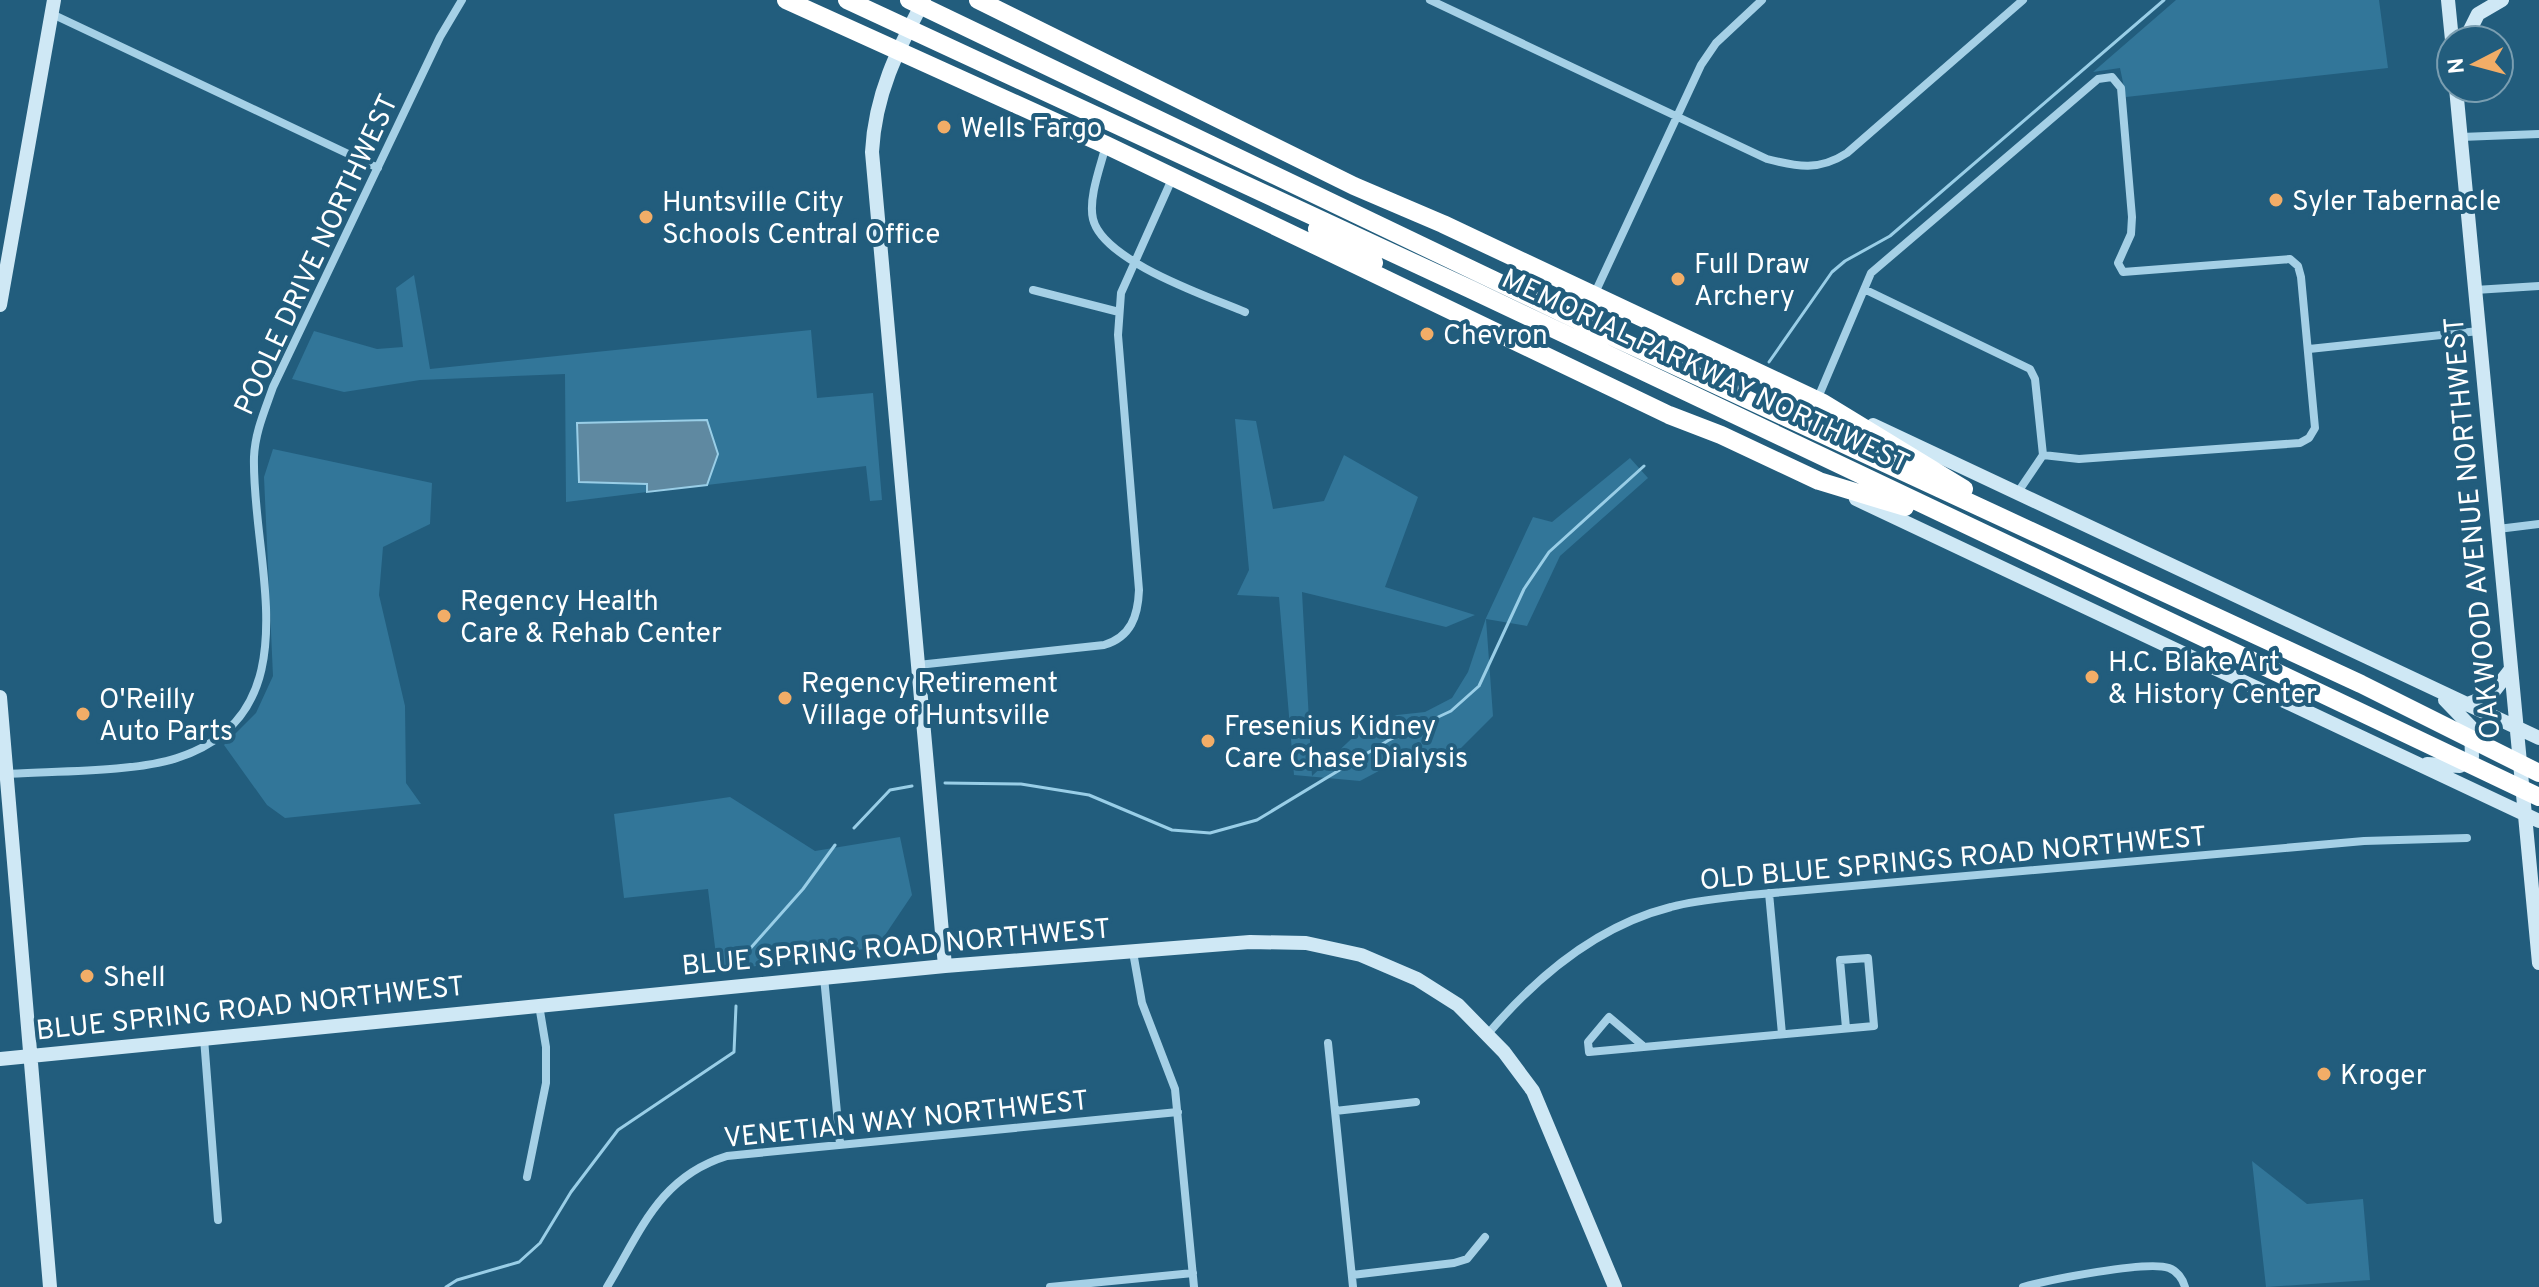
<svg xmlns="http://www.w3.org/2000/svg" width="2539" height="1287" viewBox="0 0 2539 1287" font-family="Overpass,sans-serif">
<style>
.green{fill:#327699}
.water{fill:#5f89a1;stroke:#99cee7;stroke-width:2}
.lines{fill:none;stroke-linecap:round;stroke-linejoin:round}
.stream{stroke:#99cee7;stroke-width:3}
.street{stroke:#a5d0e6;stroke-width:8}
.secondary{stroke:#cfe8f5;stroke-width:14}
.highway{stroke:#fff;stroke-width:18}
.poi-dot{fill:#f2ad67;stroke:#225d7d;stroke-width:3}
.labels{text-anchor:middle;stroke-width:8;stroke-linejoin:round;paint-order:stroke}
.poi-label{font-size:28px;fill:#fff;stroke:#225d7d;text-anchor:start}
.street-label{font-size:28px;fill:#fff;stroke:#225d7d}
</style>
<rect width="100%" height="100%" fill="#225d7d"/>
<!-- green -->
<path class="green" d="M 2176,0 L 2379,0 L 2388,68 L 2126,97 L 2120,68 L 2093,72 Z
M 414,275 L 430,369 L 811,330 L 817,398 L 873,393 L 882,500 L 870,501 L 866,466 L 707,485 L 718,454 L 706,420 L 577,423 L 647,484 L 647,492 L 566,502 L 565,374 L 420,380 L 344,392 L 292,379 L 314,331 L 377,349 L 403,347 L 396,288 Z
M 1235,419 L 1256,421 L 1273,509 L 1324,501 L 1344,455 L 1418,497 L 1385,587 L 1475,615 L 1446,627 L 1302,592 L 1312,776 L 1364,727 L 1397,715 L 1425,712 L 1452,698 L 1468,672 L 1486,618 L 1533,517 L 1552,522 L 1630,458 L 1648,478 L 1560,556 L 1527,626 L 1486,619 L 1493,716 L 1440,769 L 1416,751 L 1360,781 L 1294,775 L 1279,597 L 1237,595 L 1249,570 Z
M 273,449 L 432,483 L 430,524 L 383,547 L 379,595 L 405,706 L 406,783 L 421,804 L 285,818 L 267,805 L 224,745 L 256,713 L 273,676 L 264,477 Z
M 730,797 L 815,851 L 900,837 L 912,895 L 877,947 L 718,972 L 708,889 L 624,898 L 614,814 Z
M 2252,1161 L 2307,1204 L 2363,1199 L 2370,1280 L 2266,1287 Z"/>
<!-- water -->
<path class="water" d="M 707,420 L 718,454 L 707,485 L 647,492 L 647,484 L 579,482 L 577,423 Z"/>
<g class="lines">
<!-- stream -->
<path class="stream" d="M 1769,362 L 1832,272 L 1845,261 L 1890,236 L 2164,0
M 945,783 L 1021,784 L 1089,795 L 1172,830 L 1210,833 L 1257,820 L 1389,740 L 1451,711 L 1479,686 L 1524,589 L 1549,552 L 1644,466
M 854,828 L 890,790 L 912,786
M 743,964 L 748,951 L 803,889 L 835,845
M 446,1287 L 457,1280 L 519,1262 L 540,1243 L 571,1192 L 618,1130 L 734,1052 L 736,1006"/>
<!-- street -->
<path class="street" d="M 1430,0 L 1767,159 C 1798,167 1819,171 1847,153 L 2023,0
M 52,14 L 378,168
M 2461,137 L 2539,134
M 1106,145 C 1101,165 1088,198 1093,219 C 1103,261 1207,296 1245,312
M 1033,290 L 1119,312
M 1866,290 L 2030,369 L 2035,379 L 2043,455
M 2475,290 L 2539,286
M 1594,295 L 1701,65 L 1716,43 L 1762,0
M 2309,349 L 2479,331
M 1817,400 L 1871,273 L 2098,79 L 2112,77 L 2121,88 L 2132,217 L 2131,234 L 2118,263 L 2123,272 L 2290,259 L 2298,266 L 2301,277 L 2315,428 L 2309,438 L 2300,443 L 2079,459 L 2043,455
M 2018,492 L 2043,455
M 2498,529 L 2539,524
M 918,665 L 1104,645 C 1131,637 1138,616 1139,590 L 1118,335 L 1121,293 L 1172,179
M 7,774 C 54,771 135,772 177,758 C 315,713 251,561 254,457 C 255,432 265,410 273,387 L 440,37 L 462,0
M 1769,893 L 1782,1034
M 1133,952 L 1142,1003 L 1175,1089 L 1194,1287
M 824,977 L 840,1144
M 1487,1035 C 1536,977 1596,926 1671,907 C 1696,900 1724,898 1750,895 L 2364,841 L 2467,838
M 204,1038 L 218,1220
M 1328,1043 L 1353,1287
M 1642,1045 L 1609,1017 L 1588,1042 L 1589,1052 L 1874,1026 L 1868,958 L 1840,960 L 1846,1028
M 1335,1111 L 1416,1102
M 527,1177 L 546,1083 L 546,1047 L 539,1005
M 1352,1275 L 1454,1263 L 1467,1259 L 1485,1237
M 607,1287 C 641,1231 659,1177 727,1156 L 1178,1112
M 1050,1287 L 1193,1273
M 2023,1287 C 2049,1280 2147,1260 2169,1268 C 2177,1271 2183,1279 2185,1287"/>
<!-- secondary -->
<path class="secondary" d="M 924,0 C 897,51 875,94 872,152 L 945,966
M 2448,0 L 2452,40
M 2465,40 L 2478,14 L 2502,0
M 2456,88 L 2539,963
M 0,305 L 54,0
M 1873,425 L 2539,738
M 1856,499 L 2539,821
M 0,697 L 50,1287
M 2465,705 L 2491,695 L 2511,669
M 2427,764 L 2460,766 L 2472,757 L 2471,727 L 2445,700
M 0,1059 L 945,966 L 1250,942 L 1306,943 L 1361,955 L 1417,979 L 1458,1005 L 1504,1052 L 1533,1091 L 1615,1287"/>
<!-- highway -->
<path class="highway" d="M 786,0 L 1106,145 L 1669,415 L 1721,435 L 1819,481 L 1905,507
M 847,0 L 1470,289 L 2539,797
M 909,0 L 1602,332 L 2361,684 L 2539,773
M 978,0 L 1354,186 L 1443,224 L 1823,403 L 1964,489
M 1317,229 L 1374,263"/>
</g>
<!-- markers -->
<g class="poi-dot">
<circle cx="944" cy="127" r="8"/>
<circle cx="2276" cy="200" r="8"/>
<circle cx="646" cy="217" r="8"/>
<circle cx="1678" cy="279" r="8"/>
<circle cx="1427" cy="334" r="8"/>
<circle cx="444" cy="616" r="8"/>
<circle cx="2092" cy="677" r="8"/>
<circle cx="785" cy="698" r="8"/>
<circle cx="83" cy="714" r="8"/>
<circle cx="1208" cy="741" r="8"/>
<circle cx="87" cy="976" r="8"/>
<circle cx="2324" cy="1074" r="8"/>
</g>
<g class="labels">
<!-- poi labels -->
<g class="poi-label">
<text x="960" y="137">Wells Fargo</text>
<text x="2292" y="210">Syler Tabernacle</text>
<text x="662" y="211">Huntsville City<tspan x="662" dy="32">Schools Central Office</tspan></text>
<text x="1694" y="273">Full Draw<tspan x="1694" dy="32">Archery</tspan></text>
<text x="1443" y="344">Chevron</text>
<text x="460" y="610">Regency Health<tspan x="460" dy="32">Care &amp; Rehab Center</tspan></text>
<text x="2108" y="671">H.C. Blake Art<tspan x="2108" dy="32">&amp; History Center</tspan></text>
<text x="801" y="692">Regency Retirement<tspan x="801" dy="32">Village of Huntsville</tspan></text>
<text x="99" y="708">O'Reilly<tspan x="99" dy="32">Auto Parts</tspan></text>
<text x="1224" y="735">Fresenius Kidney<tspan x="1224" dy="32">Care Chase Dialysis</tspan></text>
<text x="103" y="986">Shell</text>
<text x="2340" y="1084">Kroger</text>
</g>
<!-- street labels -->
<g class="street-label">
<text transform="translate(315 254) rotate(-65)" y="10">POOLE DRIVE NORTHWEST</text>
<text transform="translate(1706 370) rotate(25)" y="10">MEMORIAL PARKWAY NORTHWEST</text>
<text transform="translate(2471 528) rotate(-95)" y="10">OAKWOOD AVENUE NORTHWEST</text>
<text transform="translate(1953 857) rotate(-5)" y="10">OLD BLUE SPRINGS ROAD NORTHWEST</text>
<text transform="translate(896 946) rotate(-5)" y="10">BLUE SPRING ROAD NORTHWEST</text>
<text transform="translate(250 1007) rotate(-6)" y="10">BLUE SPRING ROAD NORTHWEST</text>
<text transform="translate(906 1118) rotate(-6)" y="10">VENETIAN WAY NORTHWEST</text>
</g>
</g>
<!-- north arrow -->
<g transform="translate(2475 64) rotate(264)"><circle r="38" fill="#225d7d" stroke="#7a9eb1" stroke-width="2"/>
<path d="M0-6L14 30L0 20L-14 30Z" fill="#f2ad67"/>
<text y="-12" font-size="22" font-weight="bold" text-anchor="middle" fill="#ffffff">N</text>
</g>
</svg>
